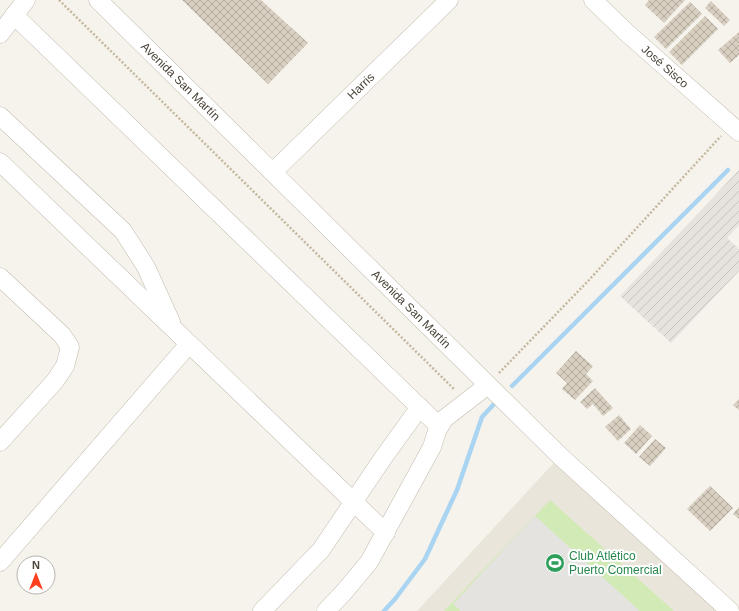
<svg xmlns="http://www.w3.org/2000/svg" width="739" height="611" viewBox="0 0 739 611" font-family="Arial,sans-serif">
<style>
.residential{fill:#eae5da}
.industrial{fill:url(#industrial-furrows)}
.pitch{fill:#d2eab5}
.parking{fill:#e5e3e0}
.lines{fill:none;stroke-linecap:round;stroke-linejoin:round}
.stream{stroke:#a9d4f2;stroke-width:4.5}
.building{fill:url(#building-cross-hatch)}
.minor-casing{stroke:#c2bbae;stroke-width:19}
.path{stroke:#c4b79f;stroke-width:2.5;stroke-dasharray:2 2;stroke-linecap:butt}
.minor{stroke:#fff;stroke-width:18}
.labels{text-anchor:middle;stroke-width:4;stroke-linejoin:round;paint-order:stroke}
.street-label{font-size:12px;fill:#4b4439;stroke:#fff}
.leisure-label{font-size:12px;fill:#27864d;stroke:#fff;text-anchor:start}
</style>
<defs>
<pattern id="industrial-furrows" width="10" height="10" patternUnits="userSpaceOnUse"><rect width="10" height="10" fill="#e6e2dd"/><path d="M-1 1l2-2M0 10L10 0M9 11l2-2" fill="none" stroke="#c7c3be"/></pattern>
<pattern id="building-cross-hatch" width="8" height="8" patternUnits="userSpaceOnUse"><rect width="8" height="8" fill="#d8cfc1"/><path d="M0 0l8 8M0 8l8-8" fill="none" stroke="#b1aa9e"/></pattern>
</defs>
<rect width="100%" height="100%" fill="#f6f3ec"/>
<!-- residential -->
<path class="residential" d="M 560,456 L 730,611 L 417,611 Z"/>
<!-- industrial -->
<path class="industrial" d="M 739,170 L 739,225 L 727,238 L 739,249 L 739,271 L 671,343 L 620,296 Z"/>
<!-- pitch -->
<path class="pitch" d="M 550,500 L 674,611 L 444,611 Z"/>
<!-- parking -->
<path class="parking" d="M 535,516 L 640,611 L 461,611 L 453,604 Z"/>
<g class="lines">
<!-- stream -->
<path class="stream" d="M 512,386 L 728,170
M 384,611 L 395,599 L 425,559 L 457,490 L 482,417 L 494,404"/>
</g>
<!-- building -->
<path class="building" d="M 182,0 L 261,0 L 308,43 L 268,84 Z
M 649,0 L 685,0 L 664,23 L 645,5 Z
M 711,1 L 730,20 L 724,26 L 705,8 Z
M 690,2 L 702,14 L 666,49 L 654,37 Z
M 705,16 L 718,29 L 682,65 L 669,52 Z
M 739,32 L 739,55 L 730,63 L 718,50 Z
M 576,351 L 593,366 L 586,374 L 593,381 L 575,400 L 562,389 L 567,383 L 556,373 Z
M 595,388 L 613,408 L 603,416 L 593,404 L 587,409 L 580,402 Z
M 739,399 L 739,410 L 733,405 Z
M 619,415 L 631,429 L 618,441 L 605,427 Z
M 640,425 L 652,436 L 636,454 L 624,443 Z
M 655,439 L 666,448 L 650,466 L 639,457 Z
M 710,486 L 733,508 L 710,531 L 687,509 Z
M 739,507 L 739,519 L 733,514 Z"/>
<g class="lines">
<!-- minor casing -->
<g class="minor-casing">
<g id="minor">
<path id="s1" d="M 98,0 L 560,456 L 730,611"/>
<path id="s2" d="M 593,0 L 626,32 L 739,132"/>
<path d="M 14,15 L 439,426"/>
<path d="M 0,34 L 26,0"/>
<path d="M 0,116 L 123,231 L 146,267 L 171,322"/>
<path d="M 0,162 L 386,533"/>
<path id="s3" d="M 273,172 L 449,0"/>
<path d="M 0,277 L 62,335 L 70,347 L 65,366 L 55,381 L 0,442"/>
<path d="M 0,562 L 189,344"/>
<path d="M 262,611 L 321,550 L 383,458 L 420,407"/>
<path d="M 326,611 L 344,592 L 369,562 L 432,447 L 437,431 L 444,419 L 488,385"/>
</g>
</g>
<!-- path -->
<path class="path" d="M 59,0 L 455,390
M 499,373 L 589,280 L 721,136"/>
<!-- minor -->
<use href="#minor" class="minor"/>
</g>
<!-- icons -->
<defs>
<g id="stadium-disc" transform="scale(1)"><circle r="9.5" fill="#2e9e5b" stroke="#fff"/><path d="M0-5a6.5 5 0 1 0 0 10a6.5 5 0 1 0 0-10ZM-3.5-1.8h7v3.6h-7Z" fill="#fff"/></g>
</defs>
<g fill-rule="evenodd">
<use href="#stadium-disc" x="555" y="563"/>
</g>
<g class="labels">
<!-- street labels -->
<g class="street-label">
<text dy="4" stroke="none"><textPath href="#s2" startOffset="98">José Sisco</textPath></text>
<text dy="4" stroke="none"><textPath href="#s1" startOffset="116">Avenida San Martín</textPath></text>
<text dy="4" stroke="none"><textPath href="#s3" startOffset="123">Harris</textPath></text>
<text dy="4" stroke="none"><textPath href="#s1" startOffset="440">Avenida San Martín</textPath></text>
</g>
<!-- leisure labels -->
<g class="leisure-label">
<text x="569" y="560">Club Atlético<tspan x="569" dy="14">Puerto Comercial</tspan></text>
</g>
</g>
<!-- north arrow -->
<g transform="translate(36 575)"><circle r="19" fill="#ffffff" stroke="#b7b4b0"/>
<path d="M0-3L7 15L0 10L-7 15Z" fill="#fc3f1d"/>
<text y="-6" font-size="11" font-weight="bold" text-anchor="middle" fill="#4b4439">N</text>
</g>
</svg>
